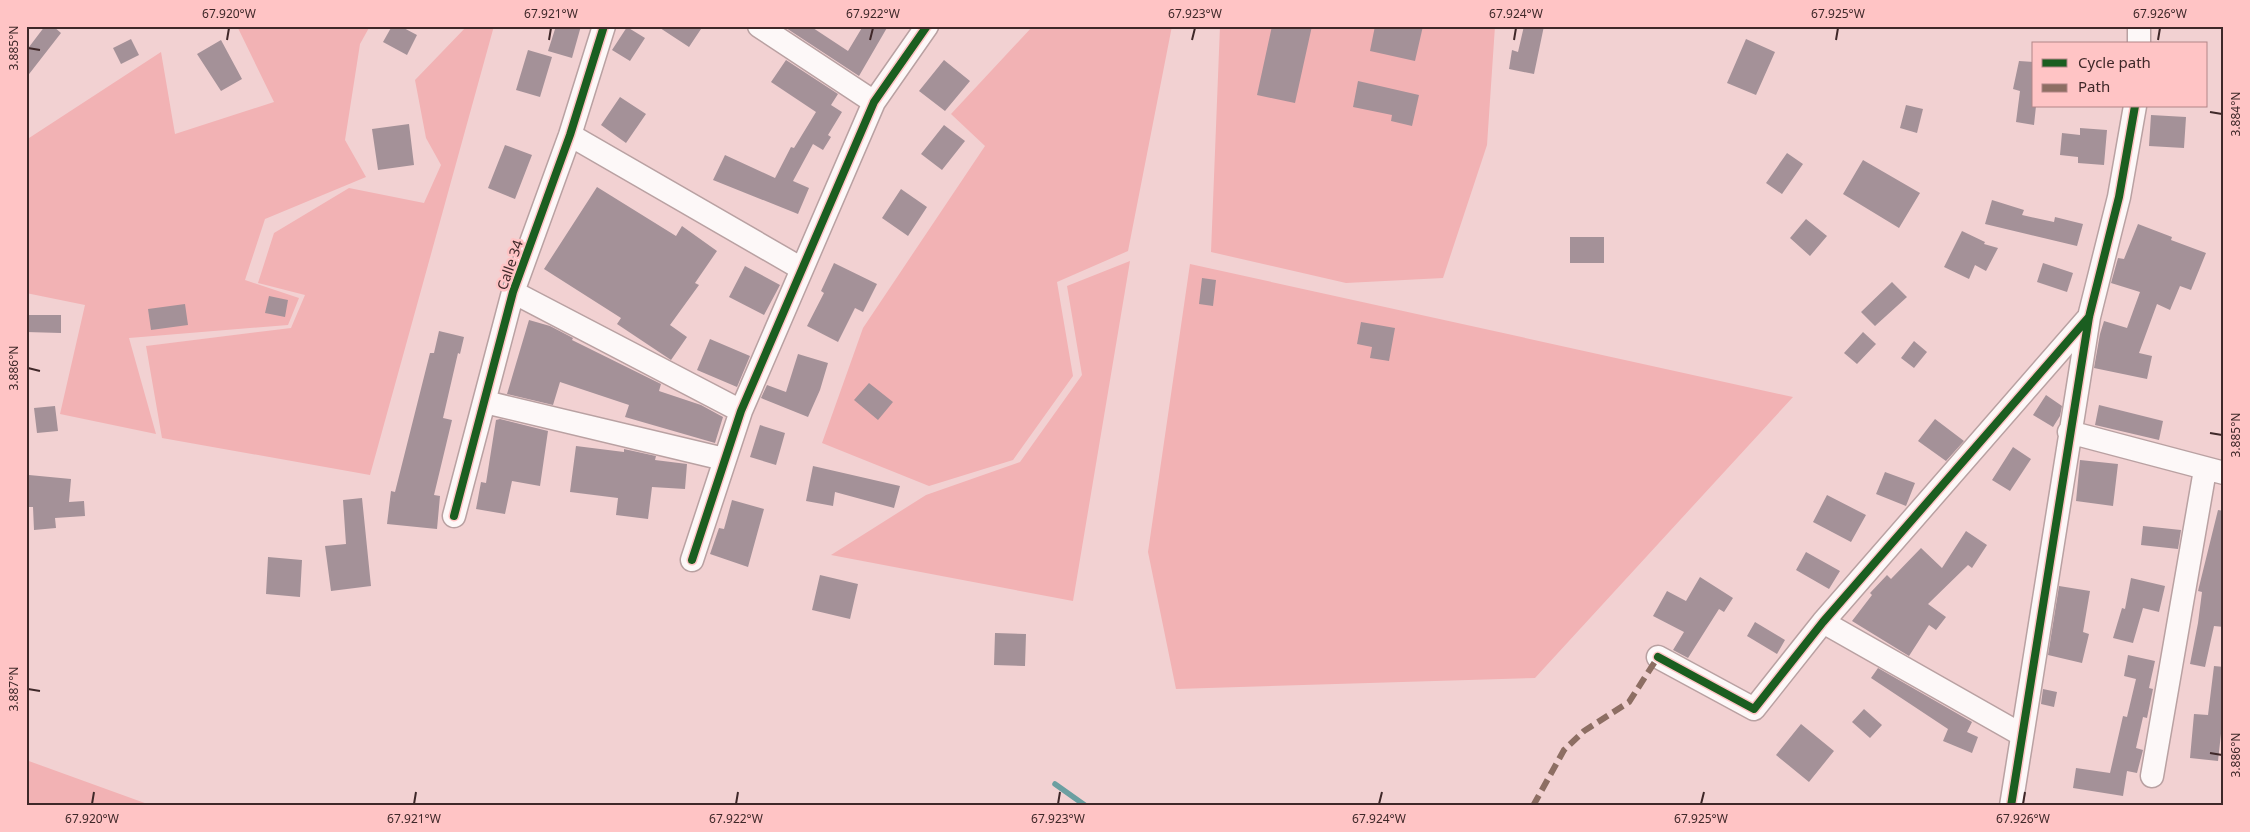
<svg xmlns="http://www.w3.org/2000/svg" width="2250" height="832" viewBox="0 0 2250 832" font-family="'Noto Sans',sans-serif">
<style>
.green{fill:#f2b2b4}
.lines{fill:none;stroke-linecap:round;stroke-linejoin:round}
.stream{stroke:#6c9fa1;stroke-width:5.5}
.building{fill:#a49198}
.minor-casing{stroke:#b9a1a2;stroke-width:25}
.minor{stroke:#fdf8f8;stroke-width:22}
.quiet{stroke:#8d6e63;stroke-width:6;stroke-dasharray:12 6;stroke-linecap:butt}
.cycleway-casing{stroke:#ffc4c5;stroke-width:11}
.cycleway{stroke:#1b5e20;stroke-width:8}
.ticks{fill:none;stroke:#3f2829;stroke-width:2}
.labels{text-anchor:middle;stroke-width:5;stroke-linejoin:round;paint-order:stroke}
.street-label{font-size:14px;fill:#3f2829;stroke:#ffc4c5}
.neatline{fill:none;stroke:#3f2829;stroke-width:2}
.ticks-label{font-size:12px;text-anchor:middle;fill:#3f2829}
</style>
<rect width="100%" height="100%" fill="#f2d1d2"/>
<!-- green -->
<path class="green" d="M 237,26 L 370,26 L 360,44 L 345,140 L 366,177 L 265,219 L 245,280 L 299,298 L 288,325 L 129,338 L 156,434 L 60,414 L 85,305 L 26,293 L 26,140 L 161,52 L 175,134 L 274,102 Z
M 467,26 L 494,26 L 370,475 L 162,438 L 146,346 L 291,328 L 305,295 L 258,283 L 274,233 L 349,188 L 424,203 L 441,165 L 426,138 L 415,80 Z
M 1033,26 L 1172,26 L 1128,251 L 1057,282 L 1073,376 L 1013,460 L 929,486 L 822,443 L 863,328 L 985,146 L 951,114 Z
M 1220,26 L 1495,26 L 1487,145 L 1443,278 L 1346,283 L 1211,252 Z
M 1130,261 L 1073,601 L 831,555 L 926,495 L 1020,462 L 1082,375 L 1067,286 Z
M 1190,264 L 1793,397 L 1535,678 L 1176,689 L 1148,552 Z
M 26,760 L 153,806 L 26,806 Z"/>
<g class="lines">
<!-- stream -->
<path class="stream" d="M 1055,784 L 1086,806"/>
</g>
<!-- building -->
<path class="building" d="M 45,26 L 53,26 L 61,33 L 26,78 L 26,51 Z
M 392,26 L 400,26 L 417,35 L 407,55 L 383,42 Z
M 556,26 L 581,26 L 572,58 L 548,51 Z
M 657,26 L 703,26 L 689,47 Z
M 783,26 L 810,26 L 848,51 L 863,26 L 888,26 L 859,76 Z
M 1272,26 L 1312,26 L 1295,103 L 1257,95 Z
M 1375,26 L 1423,26 L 1415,61 L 1370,51 Z
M 1524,26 L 1544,26 L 1534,74 L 1509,69 L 1512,50 L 1518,52 Z
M 627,27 L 645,38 L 630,61 L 612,50 Z
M 131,39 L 139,55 L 121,64 L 113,48 Z
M 1746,39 L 1775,52 L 1756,95 L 1727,83 Z
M 221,40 L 242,79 L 221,91 L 197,54 Z
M 528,50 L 552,57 L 540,97 L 516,90 Z
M 786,60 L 838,94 L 831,105 L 842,112 L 828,135 L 831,137 L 823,150 L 813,144 L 793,181 L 809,188 L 798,214 L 713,180 L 725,155 L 775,178 L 791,147 L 794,148 L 816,112 L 771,82 Z
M 944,60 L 970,81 L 945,111 L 919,91 Z
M 2019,61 L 2034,62 L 2034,106 L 2036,106 L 2034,125 L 2016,122 L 2020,91 L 2013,89 Z
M 1358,81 L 1419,95 L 1412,126 L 1391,121 L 1392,115 L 1353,107 Z
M 620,97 L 646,114 L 626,143 L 601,125 Z
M 1906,105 L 1923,109 L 1917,133 L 1900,128 Z
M 2151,115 L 2186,117 L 2184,148 L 2149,146 Z
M 409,124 L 414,165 L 378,170 L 372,129 Z
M 944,125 L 965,141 L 942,170 L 921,154 Z
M 2080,128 L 2107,130 L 2104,165 L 2078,163 L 2078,157 L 2060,155 L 2062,133 L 2080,135 Z
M 505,145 L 532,155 L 515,199 L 488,188 Z
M 1787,153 L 1803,164 L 1782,194 L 1766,183 Z
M 1863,160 L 1920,193 L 1899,228 L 1843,194 Z
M 597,187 L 676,236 L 682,226 L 717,251 L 695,283 L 699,285 L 670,325 L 687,337 L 671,360 L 617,324 L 621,318 L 544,269 Z
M 901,189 L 927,207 L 908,236 L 882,218 Z
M 1992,200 L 2024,210 L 2022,215 L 2054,222 L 2055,217 L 2083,224 L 2077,246 L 1985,224 Z
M 1806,219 L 1827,236 L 1810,256 L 1790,238 Z
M 2138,224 L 2172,237 L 2171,240 L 2206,253 L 2191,290 L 2180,286 L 2170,310 L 2157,304 L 2139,353 L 2152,356 L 2147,379 L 2094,368 L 2100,334 L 2104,321 L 2127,328 L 2140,292 L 2111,283 L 2118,258 L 2124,259 Z
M 1962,231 L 1985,242 L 1984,244 L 1998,248 L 1986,271 L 1975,265 L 1969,279 L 1944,267 Z
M 1570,237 L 1604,237 L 1604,263 L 1570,263 Z
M 834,263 L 877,284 L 863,312 L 855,308 L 838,342 L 807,326 L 824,293 L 821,291 Z
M 2043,263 L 2073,273 L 2067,292 L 2037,282 Z
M 745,266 L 780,285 L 764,315 L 729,297 Z
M 1202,278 L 1216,280 L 1213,306 L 1199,304 Z
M 1892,282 L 1907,297 L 1875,326 L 1861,312 Z
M 269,296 L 288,300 L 285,317 L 265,313 Z
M 185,304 L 188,325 L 151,330 L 148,309 Z
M 26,315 L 61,315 L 61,333 L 26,332 Z
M 529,320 L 550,326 L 573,338 L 572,340 L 661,384 L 659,391 L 701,405 L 723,417 L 715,443 L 625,417 L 629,405 L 560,382 L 553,405 L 507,394 Z
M 1361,322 L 1395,328 L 1389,361 L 1370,358 L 1372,347 L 1357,344 Z
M 439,331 L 464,337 L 460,354 L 458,353 L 443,418 L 452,420 L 434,495 L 440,496 L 437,529 L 387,524 L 391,491 L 395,492 L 430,353 L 434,353 Z
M 1863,332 L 1876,344 L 1857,364 L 1844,353 Z
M 710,339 L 750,356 L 737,387 L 697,370 Z
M 1914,341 L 1927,352 L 1914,368 L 1901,358 Z
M 798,354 L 828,363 L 820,390 L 808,417 L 761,398 L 767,385 L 786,392 Z
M 869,383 L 893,402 L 878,420 L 854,400 Z
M 2046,395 L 2062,406 L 2060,416 L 2053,427 L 2033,415 Z
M 2099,405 L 2163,421 L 2159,440 L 2095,425 Z
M 55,406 L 58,431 L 37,433 L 34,408 Z
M 500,419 L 548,431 L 540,486 L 512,481 L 505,514 L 476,509 L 481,482 L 486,483 L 496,420 Z
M 1935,419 L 1964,441 L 1946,461 L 1918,441 Z
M 760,425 L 785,433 L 776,465 L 750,457 Z
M 576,446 L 624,452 L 624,449 L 656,456 L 655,460 L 687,464 L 685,489 L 652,487 L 648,519 L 616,515 L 618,498 L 570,492 Z
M 2013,447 L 2031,459 L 2010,491 L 1992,480 Z
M 2080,460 L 2118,464 L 2113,506 L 2076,501 Z
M 813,466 L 900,486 L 894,508 L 835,492 L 833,506 L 806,501 Z
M 1885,472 L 1915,483 L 1906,506 L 1876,494 Z
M 29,475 L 71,479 L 69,502 L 84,501 L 85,516 L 55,518 L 56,528 L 34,530 L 33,507 L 26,507 Z
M 1827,495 L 1866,515 L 1851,542 L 1813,522 Z
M 362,498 L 371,586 L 331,591 L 325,546 L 346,544 L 343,500 Z
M 732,500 L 764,509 L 748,567 L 710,554 L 719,528 L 724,529 Z
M 2218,510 L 2224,511 L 2224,627 L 2214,626 L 2205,667 L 2190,664 L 2198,623 L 2202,592 L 2198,591 Z
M 2143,526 L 2181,530 L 2178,549 L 2141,545 Z
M 1966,531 L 1987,545 L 1972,568 L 1968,565 L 1928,604 L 1946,617 L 1936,630 L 1929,625 L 1909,656 L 1852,621 L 1872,595 L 1870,593 L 1887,575 L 1891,579 L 1921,548 L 1942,568 Z
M 1806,552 L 1840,571 L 1829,589 L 1796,570 Z
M 268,557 L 302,560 L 300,597 L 266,594 Z
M 820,575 L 858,584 L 850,619 L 812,610 Z
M 1700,577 L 1733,598 L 1724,612 L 1719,609 L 1688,658 L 1673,650 L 1684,632 L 1653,616 L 1667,591 L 1686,601 Z
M 2131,578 L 2165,586 L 2159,612 L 2143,608 L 2133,643 L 2113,638 L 2122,608 L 2125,609 Z
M 2059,586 L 2090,591 L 2083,632 L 2089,634 L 2082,663 L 2048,655 Z
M 1755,622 L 1785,640 L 1777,654 L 1747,636 Z
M 995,633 L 1026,634 L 1025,666 L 994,665 Z
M 2128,655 L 2155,661 L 2149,688 L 2153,689 L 2147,718 L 2143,717 L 2136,748 L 2143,750 L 2137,773 L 2127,771 L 2123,796 L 2073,788 L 2076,768 L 2110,773 L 2123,716 L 2127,717 L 2136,679 L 2124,676 Z
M 2214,666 L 2224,667 L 2224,706 L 2218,761 L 2190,758 L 2194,714 L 2208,715 Z
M 1878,668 L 1972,722 L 1967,732 L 1978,737 L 1972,753 L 1943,741 L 1948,729 L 1871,678 Z
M 2043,689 L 2057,692 L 2054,707 L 2041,704 Z
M 1864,709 L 1882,725 L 1870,738 L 1852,722 Z
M 1801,724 L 1834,751 L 1809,782 L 1776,755 Z"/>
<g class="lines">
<!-- minor casing -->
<g class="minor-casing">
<path id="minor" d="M 759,26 L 874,102
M 2139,44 L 2139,26
M 570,135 L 802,269
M 513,292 L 741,411
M 485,402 L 724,459
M 2069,432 L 2224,473
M 454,516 L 513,292 L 570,135 L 604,26
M 692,560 L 741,411 L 874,102 L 927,26
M 1823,622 L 2022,735
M 1658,657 L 1754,709 L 1823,622 L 2089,317
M 2152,776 L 2205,470
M 2011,806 L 2089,317 L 2119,197 L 2135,106"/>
</g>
<!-- minor -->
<use href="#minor" class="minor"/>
<!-- quiet -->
<path class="quiet" d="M 1533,806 L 1564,750 L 1584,731 L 1629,702 L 1658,657"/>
<!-- cycleway casing -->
<g class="cycleway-casing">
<path id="cycleway" d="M 454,516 L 513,292 L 570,135 L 604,26
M 692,560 L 741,411 L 874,102 L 927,26
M 1658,657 L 1754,709 L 1823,622 L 2089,317
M 2011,806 L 2089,317 L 2119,197 L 2135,106"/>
</g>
<!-- cycleway -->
<use href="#cycleway" class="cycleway"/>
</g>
<!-- ticks -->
<path class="ticks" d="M 227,40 L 229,28M 549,40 L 551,28M 870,40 L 873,28M 1192,40 L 1195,28M 1514,40 L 1516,28M 1836,40 L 1838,28M 2158,40 L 2160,28M 28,48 L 40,50M 2210,112 L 2222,114M 28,368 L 40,371M 2210,433 L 2222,435M 28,689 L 40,691M 2210,753 L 2222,755M 92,804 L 94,792M 414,804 L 416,792M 736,804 L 738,792M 1058,804 L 1060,792M 1379,804 L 1382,792M 1701,804 L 1704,792M 2023,804 L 2025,792"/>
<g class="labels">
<!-- street labels -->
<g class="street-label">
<text transform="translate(510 265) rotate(-71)" y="5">Calle 34</text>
</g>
</g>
<!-- border -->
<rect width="2250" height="832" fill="none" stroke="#ffc4c5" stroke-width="55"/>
<!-- legend -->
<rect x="2032" y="42" width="175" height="65" fill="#ffc4c5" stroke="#b28687"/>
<rect x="2042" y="59" width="25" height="8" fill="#1b5e20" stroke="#b28687"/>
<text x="2078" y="68" font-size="15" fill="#3f2829">Cycle path</text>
<rect x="2042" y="84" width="25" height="8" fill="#8d6e63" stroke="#b28687"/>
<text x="2078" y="92" font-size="15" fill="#3f2829">Path</text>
<rect x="28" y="28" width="2194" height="776" class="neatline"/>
<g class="ticks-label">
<text x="229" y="18">67.920°W</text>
<text x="551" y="18">67.921°W</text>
<text x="873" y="18">67.922°W</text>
<text x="1195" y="18">67.923°W</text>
<text x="1516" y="18">67.924°W</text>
<text x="1838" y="18">67.925°W</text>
<text x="2160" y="18">67.926°W</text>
<text transform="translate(14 48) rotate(-90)" y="4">3.885°N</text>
<text transform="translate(2236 114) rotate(-90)" y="4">3.884°N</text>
<text transform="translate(14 368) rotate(-90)" y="4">3.886°N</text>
<text transform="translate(2236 435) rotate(-90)" y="4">3.885°N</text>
<text transform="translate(14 689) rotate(-90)" y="4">3.887°N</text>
<text transform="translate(2236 755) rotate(-90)" y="4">3.886°N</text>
<text x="92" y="823">67.920°W</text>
<text x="414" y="823">67.921°W</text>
<text x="736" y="823">67.922°W</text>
<text x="1058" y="823">67.923°W</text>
<text x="1379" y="823">67.924°W</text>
<text x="1701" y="823">67.925°W</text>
<text x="2023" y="823">67.926°W</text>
</g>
</svg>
